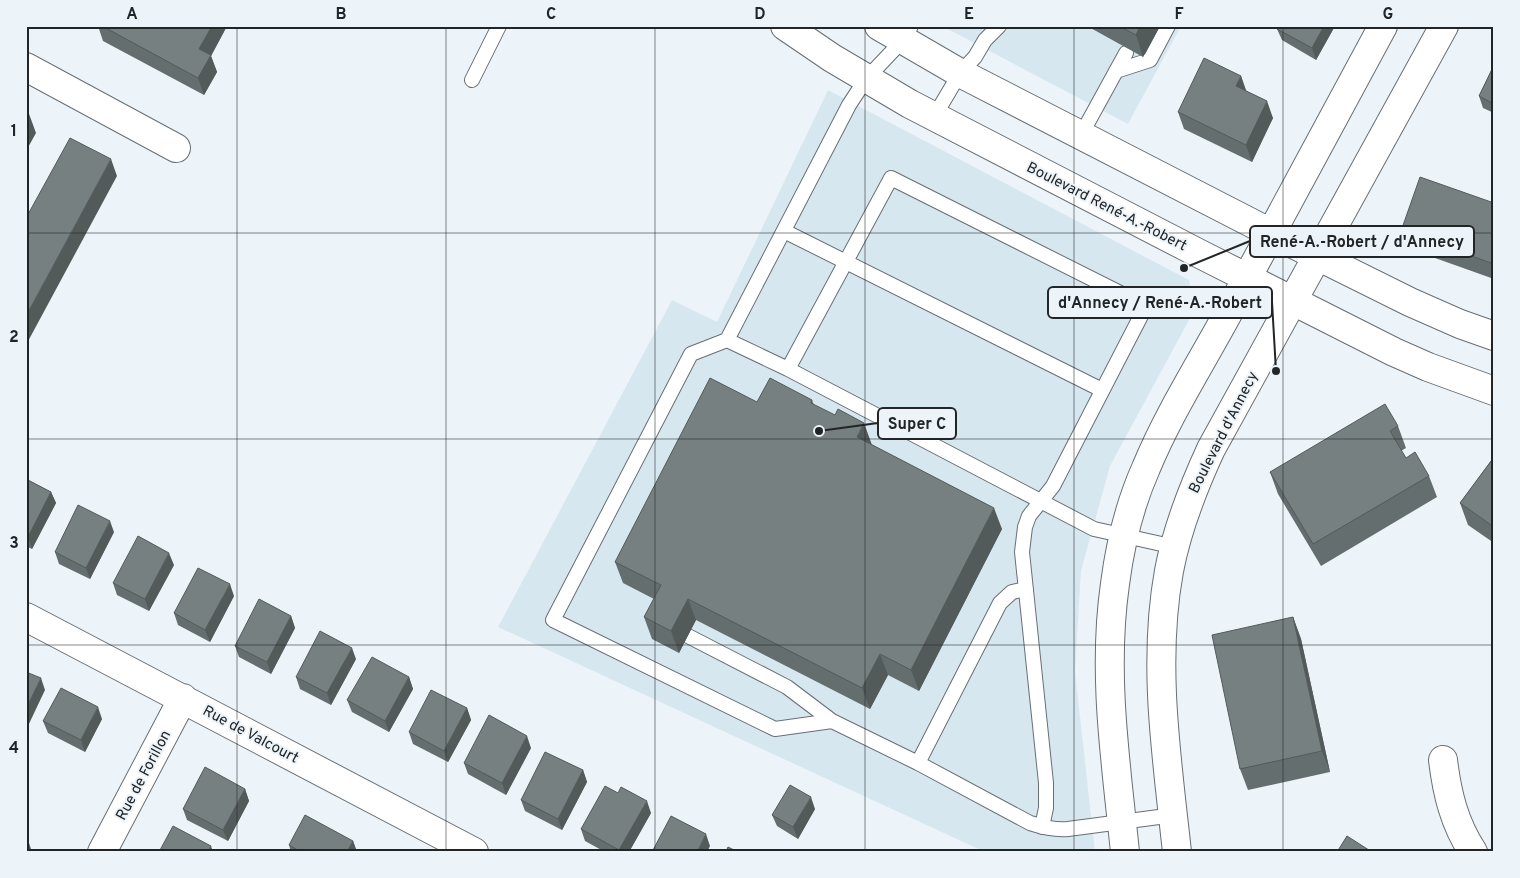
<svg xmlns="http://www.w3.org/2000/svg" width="1520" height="878" viewBox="0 0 1520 878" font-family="Overpass,sans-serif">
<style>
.built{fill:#d7e7f0}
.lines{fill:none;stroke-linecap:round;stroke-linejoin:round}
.lane-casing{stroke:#686f74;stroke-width:16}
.street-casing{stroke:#686f74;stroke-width:30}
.secondary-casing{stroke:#686f74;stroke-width:30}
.lane{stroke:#fff;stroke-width:14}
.street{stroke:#fff;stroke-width:28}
.secondary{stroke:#fff;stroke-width:28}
.wall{fill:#656e6f}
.shaded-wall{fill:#535a5a}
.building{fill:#768081;stroke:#535a5a}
.grid{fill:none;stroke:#222527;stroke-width:1;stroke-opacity:0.55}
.labels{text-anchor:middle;stroke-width:4;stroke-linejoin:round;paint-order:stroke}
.street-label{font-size:15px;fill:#222527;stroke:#ecf4f9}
.leader{fill:none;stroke:#222527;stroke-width:2}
.callout-dot{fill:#222527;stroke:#ecf4f9;stroke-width:2}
.callout{fill:#ecf4f9;stroke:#222527;stroke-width:2}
.callout-label{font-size:16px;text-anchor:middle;font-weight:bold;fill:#222527}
.neatline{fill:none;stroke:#222527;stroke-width:2}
.grid-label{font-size:16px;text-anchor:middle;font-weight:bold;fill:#222527}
</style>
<rect width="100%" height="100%" fill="#ecf4f9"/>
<!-- built -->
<path class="built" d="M 942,26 L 1181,26 L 1128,124 Z
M 828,90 L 1189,280 L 1195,309 L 1110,466 L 1081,571 L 1075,671 L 1095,852 L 985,852 L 498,627 L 672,300 L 717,322 Z"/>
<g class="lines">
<!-- lane casing -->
<g class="lane-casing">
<path id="lane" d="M 911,26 L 903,40 L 866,79 L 849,105 L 727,340 L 691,354 L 553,620 L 775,729 L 832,721 L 918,763
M 1116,71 L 1150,60 L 1168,26
M 472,80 L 499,26
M 934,117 L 960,73 L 975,57 L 985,40 L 999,26
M 1081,135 L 1126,53
M 784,231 L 1102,390
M 727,340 L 788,369 L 1094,529 L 1175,547
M 788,369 L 891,178 L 1146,306 L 1053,486 L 1029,516 L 1025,527 L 1022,552 L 1046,783 L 1046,808 L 1042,827
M 1026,589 L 1012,592 L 1000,603 L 918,763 L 1030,823 C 1043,827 1054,830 1068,829 L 1174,815
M 688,636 L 787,687 L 832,721"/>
</g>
<!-- street casing -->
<g class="street-casing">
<path id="street" d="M 26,67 L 176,148
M 26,617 L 474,852
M 1443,760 C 1447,793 1454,823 1473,852
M 102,852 L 183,698
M 1125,852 C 1116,763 1102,674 1115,584 C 1120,545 1130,504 1146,468 C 1170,410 1205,357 1234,302 C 1284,210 1333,118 1383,26
M 1177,852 C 1167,759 1152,664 1169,571 C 1177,528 1193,488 1211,449 L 1444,26"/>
</g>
<!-- secondary casing -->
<g class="secondary-casing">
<path id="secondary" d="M 785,26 L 832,58 L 910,104 L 1200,254 L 1394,352 L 1428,367 L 1494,391
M 879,26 L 960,73 L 1271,233 L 1410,302 L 1460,324 L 1494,336"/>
</g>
<!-- lane -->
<use href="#lane" class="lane"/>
<!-- street -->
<use href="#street" class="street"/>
<!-- secondary -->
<use href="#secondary" class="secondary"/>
</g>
<!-- wall -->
<path class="wall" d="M 98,26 L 227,26 L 211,56 L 217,72 L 204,95 L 103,41 Z
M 1087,26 L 1160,26 L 1143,57 Z
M 1335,26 L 1316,60 L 1282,40 L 1277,29 Z
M 1494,65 L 1494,113 L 1483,108 L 1479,96 Z
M 1241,76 L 1246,91 L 1273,118 L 1252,162 L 1184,129 L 1178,112 Z
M 1494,203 L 1494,279 L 1407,248 L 1401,231 Z
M 812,400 L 814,405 L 872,445 L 1002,529 L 919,691 L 888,675 L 870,709 L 696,620 L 679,653 L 652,639 L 644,617 L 654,599 L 623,583 L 615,562 L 757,402 Z
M 1398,426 L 1406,448 L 1401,451 L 1406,458 L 1429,476 L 1437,497 L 1321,566 L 1278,494 L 1270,472 Z
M 1494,457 L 1494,543 L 1468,525 L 1460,503 Z
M 26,479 L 51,492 L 56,503 L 32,549 L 26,546 Z
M 114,532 L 90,579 L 59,564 L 55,552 Z
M 174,565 L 149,611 L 117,595 L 113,583 Z
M 234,596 L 210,642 L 178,625 L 174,613 Z
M 291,616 L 295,628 L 271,674 L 239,657 L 235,646 Z
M 1293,617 L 1301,639 L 1330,772 L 1248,790 L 1240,769 Z
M 356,659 L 331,705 L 300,689 L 296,677 Z
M 409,677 L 413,689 L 389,732 L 352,712 L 347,700 Z
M 467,708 L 471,720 L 448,762 L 413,744 L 409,732 Z
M 102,719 L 85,752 L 48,733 L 43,721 Z
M 531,748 L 506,795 L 468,774 L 464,763 Z
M 583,770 L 587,782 L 562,830 L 525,811 L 521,800 Z
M 245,789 L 249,801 L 228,841 L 187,820 L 183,809 Z
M 618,793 L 651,813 L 629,852 L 605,852 L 585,841 L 581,829 Z
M 815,809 L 798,839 L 777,826 L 772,815 Z
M 353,841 L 357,852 L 291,852 L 289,845 Z"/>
<!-- shaded-wall -->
<path class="shaded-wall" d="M 212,26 L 227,26 L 211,56 L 217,72 L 204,95 L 198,78 L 199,49 Z
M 1140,26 L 1160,26 L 1143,57 L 1136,35 Z
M 1324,26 L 1335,26 L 1316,60 L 1312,48 Z
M 1241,76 L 1247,93 L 1236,86 Z
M 1267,101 L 1273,118 L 1252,162 L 1246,145 Z
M 28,111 L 36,133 L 26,151 L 26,114 Z
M 111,159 L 117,176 L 26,345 L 26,316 Z
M 864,423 L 872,445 L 864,459 L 857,437 Z
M 51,492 L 56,503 L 32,549 L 28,537 Z
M 994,508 L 1002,529 L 919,691 L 911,670 Z
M 110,521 L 114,532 L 90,579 L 86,568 Z
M 169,553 L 174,565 L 149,611 L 145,599 Z
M 230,584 L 234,596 L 210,642 L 205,630 Z
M 688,599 L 696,620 L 679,653 L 671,631 Z
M 291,616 L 295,628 L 271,674 L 267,662 Z
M 1293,617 L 1301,639 L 1330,772 L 1322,751 Z
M 352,648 L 356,659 L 331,705 L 327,693 Z
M 880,654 L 888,675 L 870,709 L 862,688 Z
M 409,677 L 413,689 L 389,732 L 385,721 Z
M 41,678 L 45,690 L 27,728 L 26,725 L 26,709 Z
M 98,707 L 102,719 L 85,752 L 81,740 Z
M 467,708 L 471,720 L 448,762 L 444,751 Z
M 527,736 L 531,748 L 506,795 L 502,783 Z
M 583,770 L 587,782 L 562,830 L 558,819 Z
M 245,789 L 249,801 L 228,841 L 223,830 Z
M 811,797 L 815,809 L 798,839 L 793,827 Z
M 647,801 L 651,813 L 629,852 L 620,852 L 619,850 Z
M 706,834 L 710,846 L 707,852 L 697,852 Z
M 28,840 L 32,852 L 26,852 L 26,843 Z
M 353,841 L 357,852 L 347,852 Z
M 211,846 L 213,852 L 208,852 Z"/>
<!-- building -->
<path class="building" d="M 102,26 L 212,26 L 199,49 L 211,55 L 198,78 Z
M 1119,26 L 1140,26 L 1136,35 Z
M 1279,26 L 1324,26 L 1312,48 L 1277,29 Z
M 1204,58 L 1241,76 L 1236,86 L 1267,101 L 1246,145 L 1178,112 Z
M 1494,65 L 1494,104 L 1479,96 Z
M 70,138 L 111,159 L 26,316 L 26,218 Z
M 1420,177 L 1494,203 L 1494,264 L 1401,231 Z
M 710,378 L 757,402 L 770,378 L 812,400 L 811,403 L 835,415 L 838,409 L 864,423 L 857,437 L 994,508 L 911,670 L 880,654 L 862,688 L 688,599 L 671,631 L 644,617 L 661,585 L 615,562 Z
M 1385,404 L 1398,426 L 1390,431 L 1406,458 L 1415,452 L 1429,476 L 1313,544 L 1270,472 Z
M 1494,457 L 1494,527 L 1460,503 Z
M 26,479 L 51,492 L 28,537 L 26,536 Z
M 78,505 L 110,521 L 86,568 L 55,552 Z
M 138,536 L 169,553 L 145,599 L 113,583 Z
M 198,568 L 230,584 L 205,630 L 174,613 Z
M 259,599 L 291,616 L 267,662 L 235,646 Z
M 1293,617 L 1322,751 L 1240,769 L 1212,635 Z
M 320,631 L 352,648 L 327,693 L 296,677 Z
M 372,657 L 409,677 L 385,721 L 347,700 Z
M 26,672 L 41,678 L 26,709 Z
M 61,688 L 98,707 L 81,740 L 43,721 Z
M 431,690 L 467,708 L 444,751 L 409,732 Z
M 489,715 L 527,736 L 502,783 L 464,763 Z
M 545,752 L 583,770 L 558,819 L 521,800 Z
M 205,767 L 245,789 L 223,830 L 183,809 Z
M 790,785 L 811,797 L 793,827 L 772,815 Z
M 605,786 L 618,793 L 621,787 L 647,801 L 619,850 L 581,829 Z
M 305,815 L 353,841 L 347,852 L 301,852 L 289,845 Z
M 671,816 L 706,834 L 697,852 L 652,852 Z
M 173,826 L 211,846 L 208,852 L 159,852 Z
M 1347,836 L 1372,852 L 1337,852 Z
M 728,847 L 738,852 L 726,852 Z"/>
<!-- grid -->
<path class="grid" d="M 237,26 L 237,852M 446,26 L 446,852M 655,26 L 655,852M 865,26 L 865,852M 1074,26 L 1074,852M 1283,26 L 1283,852M 26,233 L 1494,233M 26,439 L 1494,439M 26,645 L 1494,645"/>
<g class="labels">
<!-- street labels -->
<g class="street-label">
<text transform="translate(1107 206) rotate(27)" y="5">Boulevard René-A.-Robert</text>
<text transform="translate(1223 432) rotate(-63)" y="5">Boulevard d'Annecy</text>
<text transform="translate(251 734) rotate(28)" y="5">Rue de Valcourt</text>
<text transform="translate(143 775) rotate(-62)" y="5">Rue de Forillon</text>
</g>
</g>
<!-- callouts -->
<path class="leader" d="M1184 268L1250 241M1276 371L1272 302M819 431L878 423"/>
<g class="callout-dot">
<circle cx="1184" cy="268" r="5"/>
<circle cx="1276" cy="371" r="5"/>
<circle cx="819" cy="431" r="5"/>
</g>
<g class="callout">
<rect x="1250" y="226" width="224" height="31" rx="5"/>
<rect x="1048" y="287" width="224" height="31" rx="5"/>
<rect x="878" y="408" width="78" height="31" rx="5"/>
</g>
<g class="callout-label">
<text x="1362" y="247">René-A.-Robert / d'Annecy</text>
<text x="1160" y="308">d'Annecy / René-A.-Robert</text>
<text x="917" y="429">Super C</text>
</g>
<!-- border -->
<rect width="1520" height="878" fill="none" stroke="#ecf4f9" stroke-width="55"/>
<rect x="28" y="28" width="1464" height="822" class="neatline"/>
<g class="grid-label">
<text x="132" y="19">A</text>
<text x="341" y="19">B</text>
<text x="551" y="19">C</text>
<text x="760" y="19">D</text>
<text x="969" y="19">E</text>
<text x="1179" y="19">F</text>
<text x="1388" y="19">G</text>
<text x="14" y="136">1</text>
<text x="14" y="342">2</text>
<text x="14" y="548">3</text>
<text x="14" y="753">4</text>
</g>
</svg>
